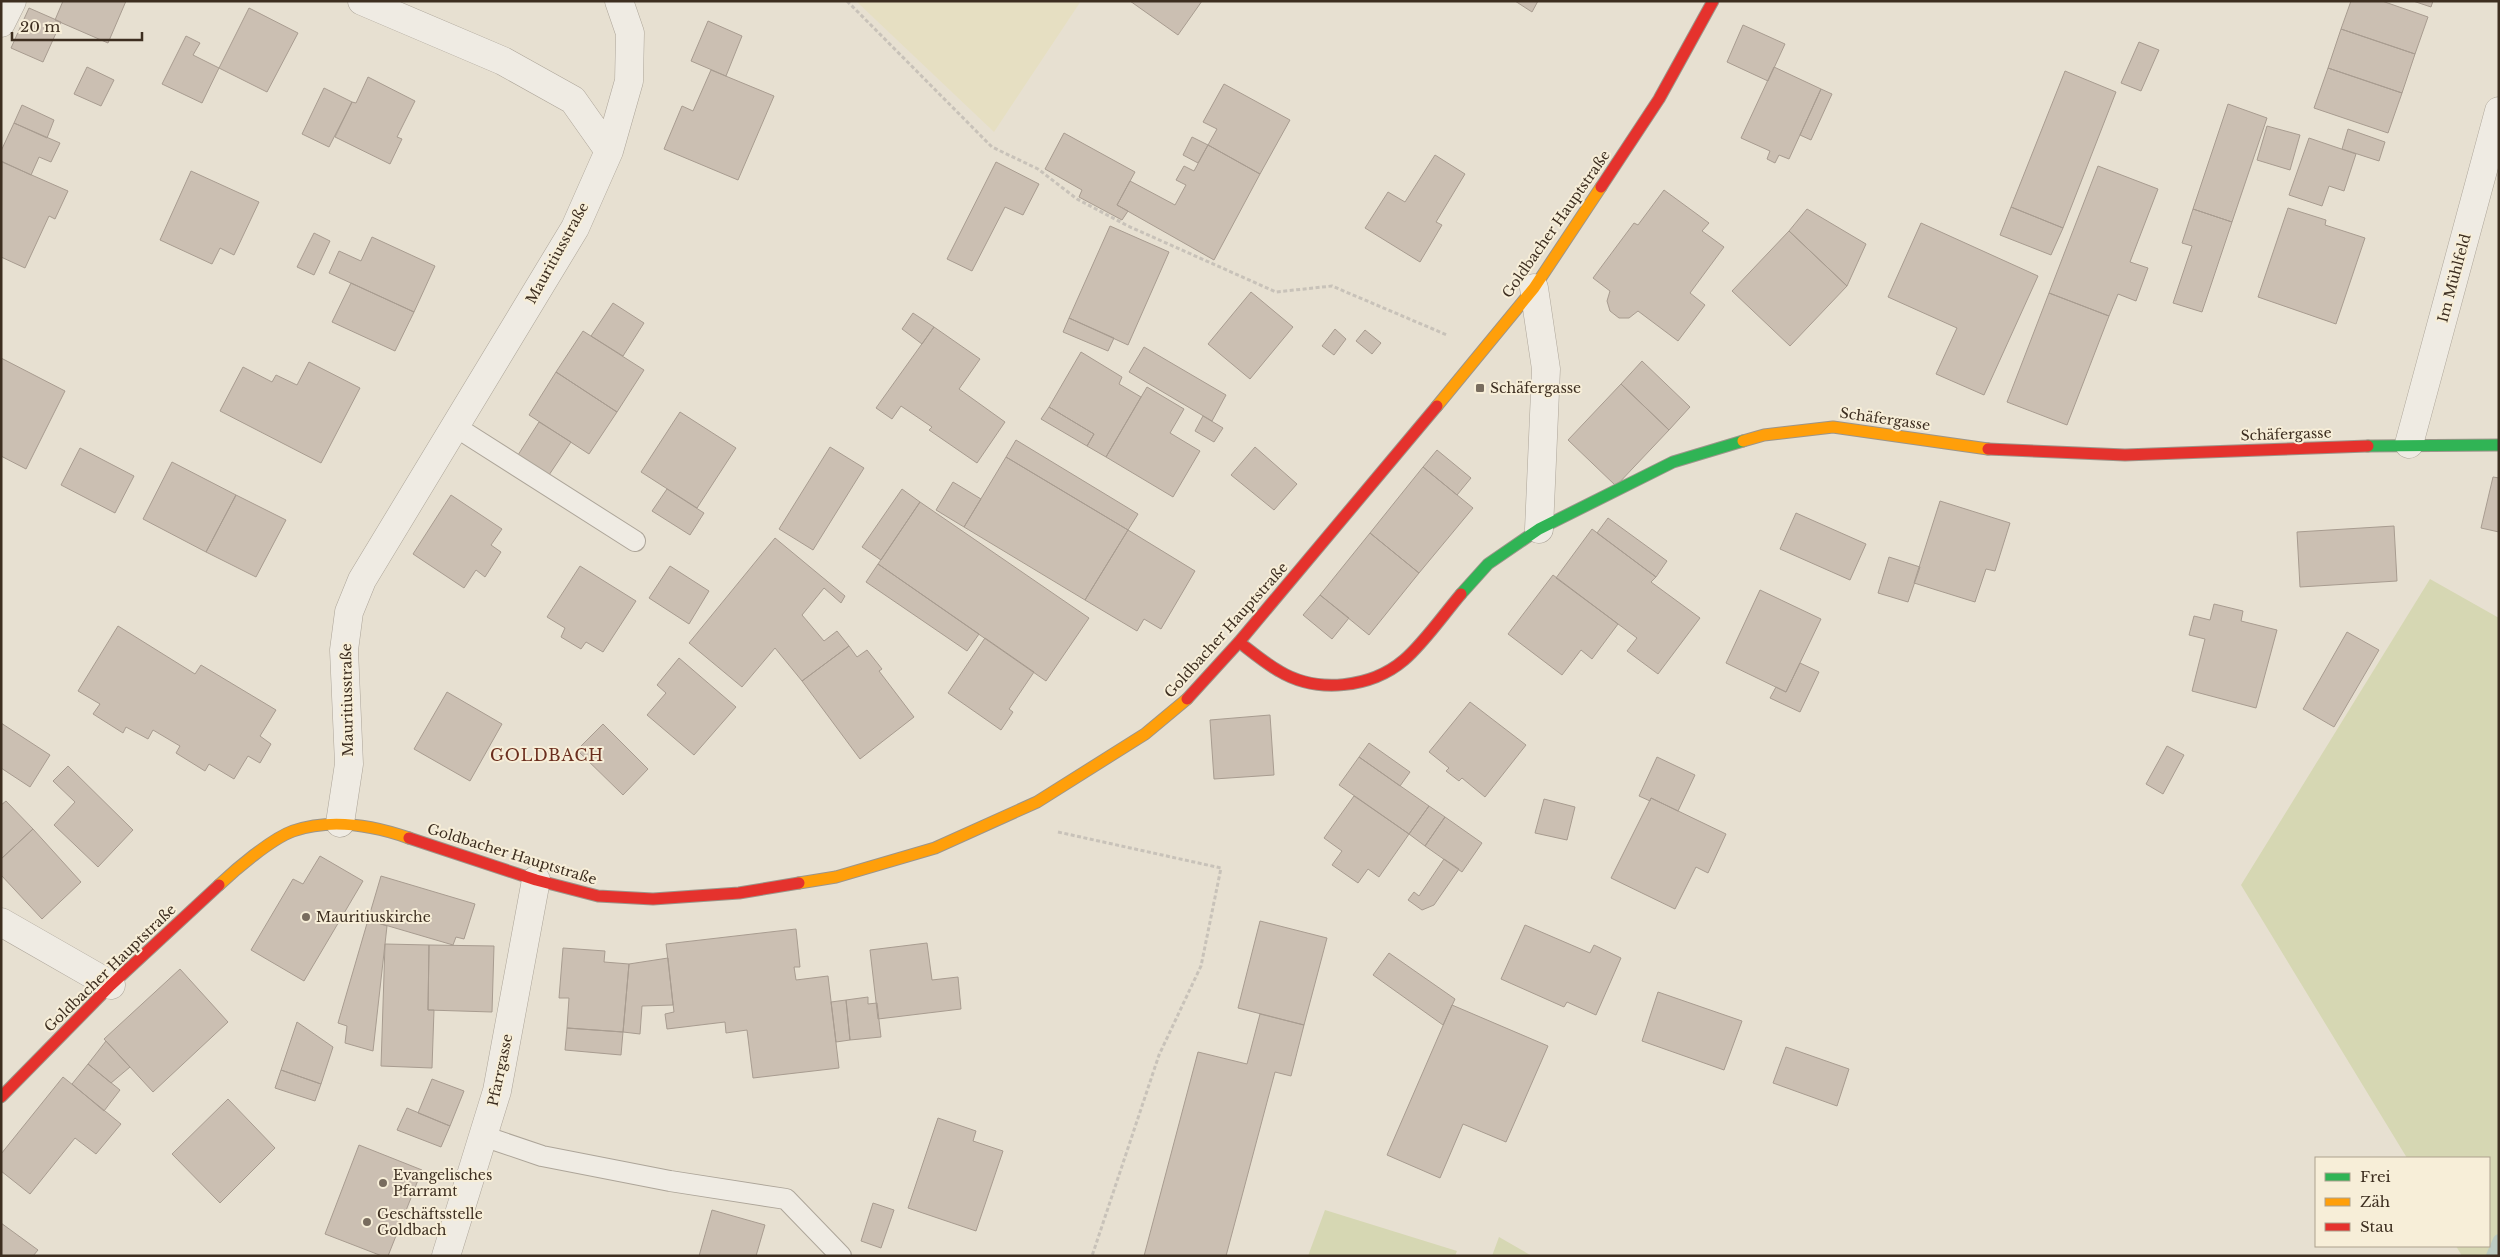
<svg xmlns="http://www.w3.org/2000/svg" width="2500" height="1257" viewBox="0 0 2500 1257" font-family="'Libre Baskerville',serif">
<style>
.farmland{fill:#e6dfc2}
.green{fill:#d6d7b3}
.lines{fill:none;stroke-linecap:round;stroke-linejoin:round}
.stream{stroke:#bcccc2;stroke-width:12}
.building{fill:#cbbfb2;stroke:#a89c90}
.lane-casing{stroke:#ada599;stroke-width:22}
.street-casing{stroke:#ada599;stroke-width:29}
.fast-casing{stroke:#9c958a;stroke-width:13}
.slow-casing{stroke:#9c958a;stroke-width:13}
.jam-casing{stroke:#9c958a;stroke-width:13}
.path{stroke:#c8c2b9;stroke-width:3;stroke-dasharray:4 2.5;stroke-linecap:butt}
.lane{stroke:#efebe3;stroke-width:20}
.street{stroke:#efebe3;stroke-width:28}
.fast{stroke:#30b455;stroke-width:11}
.slow{stroke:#ff9f0a;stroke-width:11}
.jam{stroke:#e5322d;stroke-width:11}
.poi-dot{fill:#786c5e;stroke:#f7eed8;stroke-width:2}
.labels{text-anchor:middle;stroke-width:4;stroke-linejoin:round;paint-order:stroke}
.street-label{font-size:14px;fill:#3d2e20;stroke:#f7eed8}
.poi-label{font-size:14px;fill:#3d2e20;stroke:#f7eed8;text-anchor:start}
.quarter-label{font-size:16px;letter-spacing:1px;fill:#6b2e1e;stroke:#f7eed8}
</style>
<rect width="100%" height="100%" fill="#e7e0d1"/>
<!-- farmland -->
<path class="farmland" d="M 856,1 L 1081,1 L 994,132 Z"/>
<!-- green -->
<path class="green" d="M 2430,579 L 2499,618 L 2499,1256 L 2462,1256 L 2456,1246 L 2489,1246 L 2489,1158 L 2407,1158 L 2241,885 Z
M 1325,1210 L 1457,1251 L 1455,1256 L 1308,1256 Z
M 1499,1237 L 1532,1256 L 1492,1256 Z"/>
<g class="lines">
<!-- stream -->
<path class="stream" d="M 2492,1256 L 2499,1240"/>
</g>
<!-- building -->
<path class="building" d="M 63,1 L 126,1 L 108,43 L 55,20 Z
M 1130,1 L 1202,1 L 1178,35 Z
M 1515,1 L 1538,1 L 1532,12 Z
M 2351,1 L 2382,1 L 2428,17 L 2415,54 L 2341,29 Z
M 2413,1 L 2433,1 L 2431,7 Z
M 29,8 L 61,22 L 43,62 L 11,48 Z
M 249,8 L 298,33 L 267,92 L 219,68 Z
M 708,21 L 742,36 L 726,76 L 691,61 Z
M 1743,25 L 1785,44 L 1768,81 L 1727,62 Z
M 2341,29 L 2415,54 L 2402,93 L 2328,68 Z
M 186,36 L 200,43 L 193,55 L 219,68 L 202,103 L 162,84 Z
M 2139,42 L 2159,50 L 2141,91 L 2121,83 Z
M 87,67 L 114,80 L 101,106 L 74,94 Z
M 1774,67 L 1821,89 L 1789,159 L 1779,155 L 1775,163 L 1767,159 L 1770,151 L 1741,138 Z
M 2328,68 L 2402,93 L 2388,133 L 2314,108 Z
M 711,70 L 774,96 L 738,180 L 664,149 L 682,106 L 693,111 Z
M 2065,71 L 2116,92 L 2063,228 L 2011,207 Z
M 368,77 L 415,101 L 397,137 L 402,139 L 390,164 L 335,137 L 352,102 L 356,103 Z
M 1224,84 L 1290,120 L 1260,174 L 1208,145 L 1217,129 L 1203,122 Z
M 324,88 L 352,102 L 329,147 L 302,134 Z
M 1821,89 L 1832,94 L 1811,140 L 1800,135 Z
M 2228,104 L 2267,118 L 2232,222 L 2193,209 Z
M 22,105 L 54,120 L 47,138 L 14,123 Z
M 14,123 L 60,143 L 51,162 L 39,157 L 31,175 L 1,161 L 1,151 Z
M 2267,126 L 2300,135 L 2290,170 L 2257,160 Z
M 2348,129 L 2385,142 L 2379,161 L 2342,149 Z
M 1064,133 L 1135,172 L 1117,205 L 1128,211 L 1122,220 L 1079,197 L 1082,190 L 1045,169 Z
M 1192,137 L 1208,145 L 1198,163 L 1183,155 Z
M 2309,138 L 2356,154 L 2344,191 L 2329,186 L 2322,206 L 2289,195 Z
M 1208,145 L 1260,174 L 1214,260 L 1117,205 L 1130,181 L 1175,205 L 1186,185 L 1176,180 L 1184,166 L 1194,171 Z
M 1435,155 L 1465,174 L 1436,222 L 1442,225 L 1420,262 L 1365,228 L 1388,192 L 1405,202 Z
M 2,162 L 68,191 L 55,219 L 49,216 L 25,268 L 1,257 Z
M 996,162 L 1039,184 L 1023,215 L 1005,207 L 972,271 L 947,259 Z
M 2098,166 L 2158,189 L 2130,262 L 2148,268 L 2136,301 L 2118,294 L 2109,316 L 2049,293 Z
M 191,171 L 259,202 L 234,255 L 220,248 L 212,264 L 160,240 Z
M 1664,190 L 1709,223 L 1702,231 L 1724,247 L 1690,293 L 1705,305 L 1678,341 L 1638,311 L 1629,318 L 1619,318 L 1610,311 L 1607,301 L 1610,291 L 1593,278 L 1634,223 L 1638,225 Z
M 2011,207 L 2063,228 L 2051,255 L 2000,235 Z
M 2288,208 L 2326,220 L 2325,225 L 2365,238 L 2336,324 L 2258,297 Z
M 1807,209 L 1866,244 L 1847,286 L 1789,231 Z
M 2193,209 L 2232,222 L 2202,312 L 2173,303 L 2192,246 L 2182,243 Z
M 1921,223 L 2038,276 L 1984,395 L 1936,374 L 1957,328 L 1888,297 Z
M 1110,226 L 1169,252 L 1128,345 L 1069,318 Z
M 1789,231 L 1847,286 L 1790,346 L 1732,291 Z
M 314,233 L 330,241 L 314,275 L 297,267 Z
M 372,237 L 435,266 L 414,312 L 329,273 L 339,251 L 361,261 Z
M 351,283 L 414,312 L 395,351 L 332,322 Z
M 1251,292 L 1293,327 L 1250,379 L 1208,344 Z
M 2049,293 L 2109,316 L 2067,425 L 2007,402 Z
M 613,303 L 644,323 L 623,356 L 591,336 Z
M 913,313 L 934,327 L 922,344 L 902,329 Z
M 1069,318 L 1114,338 L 1108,351 L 1063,332 Z
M 934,327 L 980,359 L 959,389 L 1005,422 L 977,463 L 929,430 L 932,427 L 901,406 L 892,419 L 876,408 Z
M 1335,329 L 1346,339 L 1334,355 L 1322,346 Z
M 1365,330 L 1381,343 L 1372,354 L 1356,341 Z
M 583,331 L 644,370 L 617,412 L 556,372 Z
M 1144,347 L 1226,395 L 1212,421 L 1129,372 Z
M 1081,352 L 1122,377 L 1119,384 L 1141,397 L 1106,457 L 1087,446 L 1094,434 L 1049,407 Z
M 1,358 L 65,391 L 26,469 L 1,456 Z
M 1642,361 L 1690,407 L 1669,430 L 1621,384 Z
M 309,362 L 360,388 L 321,463 L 220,411 L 243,367 L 272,382 L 276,375 L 297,385 Z
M 556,372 L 617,412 L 589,454 L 529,415 Z
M 1621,384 L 1669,430 L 1616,486 L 1568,440 Z
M 1147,387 L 1184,409 L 1170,433 L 1200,451 L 1173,497 L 1106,457 Z
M 1049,407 L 1094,434 L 1087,446 L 1041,419 Z
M 680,412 L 736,448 L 697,508 L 641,472 Z
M 1203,416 L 1223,428 L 1214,442 L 1195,431 Z
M 539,422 L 571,442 L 549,475 L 518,455 Z
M 1016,440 L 1138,514 L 1128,530 L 1006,457 Z
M 830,447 L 864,468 L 813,550 L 779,529 Z
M 1255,447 L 1297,484 L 1274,510 L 1231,475 Z
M 80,448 L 134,476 L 115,513 L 61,485 Z
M 1437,450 L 1471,478 L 1457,495 L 1423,467 Z
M 1006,457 L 1128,530 L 1085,600 L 964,527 Z
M 172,462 L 236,495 L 206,552 L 143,519 Z
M 1423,467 L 1473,508 L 1419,573 L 1370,533 Z
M 2493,477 L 2499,478 L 2499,532 L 2481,528 Z
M 953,482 L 981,499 L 964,527 L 936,510 Z
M 667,489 L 704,513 L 690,535 L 652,511 Z
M 902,489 L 920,502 L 881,560 L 862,547 Z
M 236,495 L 286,520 L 256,577 L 206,552 Z
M 451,495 L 502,529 L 491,545 L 501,552 L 485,577 L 476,570 L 464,588 L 413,554 Z
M 1940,501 L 2010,523 L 1995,571 L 1986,569 L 1975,602 L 1914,583 Z
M 920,502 L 1089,618 L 1046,681 L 878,564 Z
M 1796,513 L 1866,544 L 1850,580 L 1780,549 Z
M 1608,518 L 1667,561 L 1656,577 L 1597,533 Z
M 2394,526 L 2397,581 L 2300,587 L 2297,532 Z
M 1592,529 L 1656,577 L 1651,582 L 1700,618 L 1658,674 L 1627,651 L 1637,638 L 1556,578 Z
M 1128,530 L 1195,571 L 1161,629 L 1144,619 L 1137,631 L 1085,600 Z
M 1370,533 L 1419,573 L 1369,635 L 1320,595 Z
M 775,538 L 845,596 L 841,603 L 824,588 L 802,615 L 824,641 L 837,631 L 849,646 L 802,681 L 775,648 L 742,687 L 689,643 Z
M 1889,557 L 1920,567 L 1908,602 L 1878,593 Z
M 878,564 L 979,634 L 967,651 L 866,582 Z
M 580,566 L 636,601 L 603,652 L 586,642 L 581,649 L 561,637 L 565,628 L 547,617 Z
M 670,566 L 709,591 L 689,624 L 649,598 Z
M 1553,575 L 1618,624 L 1592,659 L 1581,650 L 1562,675 L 1508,634 Z
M 1760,590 L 1821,619 L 1786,692 L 1726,663 Z
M 1320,595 L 1349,618 L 1332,639 L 1303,615 Z
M 2214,604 L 2243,611 L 2241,621 L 2277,630 L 2256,708 L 2192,691 L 2205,639 L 2189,635 L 2194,616 L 2210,620 Z
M 118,626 L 195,674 L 201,665 L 276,710 L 260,736 L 271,744 L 260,763 L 248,756 L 234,779 L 209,764 L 205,771 L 176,753 L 180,746 L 153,730 L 148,739 L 126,727 L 123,733 L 93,714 L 100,704 L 78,691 Z
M 2347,632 L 2379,650 L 2334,727 L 2303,709 Z
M 985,638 L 1034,672 L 1009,709 L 1013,712 L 1001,730 L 948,693 Z
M 849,646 L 857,657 L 867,650 L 882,669 L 879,671 L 914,717 L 860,759 L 802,681 Z
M 679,658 L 736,707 L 694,755 L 647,715 L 666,693 L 657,685 Z
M 1800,663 L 1819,672 L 1800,712 L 1770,698 L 1776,687 L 1786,692 Z
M 447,692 L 502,724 L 470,781 L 414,749 Z
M 1470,702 L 1526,745 L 1485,797 L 1462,778 L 1459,781 L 1446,771 L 1449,768 L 1429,752 Z
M 1270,715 L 1274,775 L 1214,779 L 1210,720 Z
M 1,723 L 50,755 L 30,787 L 1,768 Z
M 603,724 L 648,769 L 623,795 L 577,750 Z
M 1369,743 L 1410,772 L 1400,786 L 1359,757 Z
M 2167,746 L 2184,755 L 2163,794 L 2146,784 Z
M 1359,757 L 1429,806 L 1409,834 L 1339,785 Z
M 1657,757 L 1695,775 L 1678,811 L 1651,798 L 1650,801 L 1639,796 Z
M 68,766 L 133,830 L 98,867 L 54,825 L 75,802 L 53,781 Z
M 1354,796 L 1409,834 L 1379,877 L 1368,869 L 1358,883 L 1332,865 L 1342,851 L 1324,838 Z
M 1651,798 L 1726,834 L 1708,873 L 1696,867 L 1675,909 L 1611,878 Z
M 1544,799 L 1575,807 L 1567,840 L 1535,833 Z
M 6,801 L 33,829 L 1,859 L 1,805 Z
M 1429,806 L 1445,817 L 1425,846 L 1409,834 Z
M 1445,817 L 1482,843 L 1462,872 L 1425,846 Z
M 33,829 L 81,882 L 42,919 L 1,875 L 1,859 Z
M 320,856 L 363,881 L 304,981 L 251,950 L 293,879 L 303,884 Z
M 1444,859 L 1459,869 L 1434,905 L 1422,910 L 1408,900 L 1414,892 L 1419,896 Z
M 381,876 L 475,904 L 464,939 L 456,937 L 453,945 L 368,920 Z
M 368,920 L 387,926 L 373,1051 L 345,1043 L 347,1026 L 338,1023 Z
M 1260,921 L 1327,938 L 1304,1025 L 1238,1008 Z
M 1525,925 L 1590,953 L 1594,945 L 1621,958 L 1596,1015 L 1567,1002 L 1564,1007 L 1501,979 Z
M 796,929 L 800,967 L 794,967 L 796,980 L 828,976 L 839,1068 L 753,1078 L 747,1030 L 726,1033 L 725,1022 L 667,1029 L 665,1014 L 674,1012 L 666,944 Z
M 927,943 L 932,980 L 958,977 L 961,1009 L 878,1019 L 870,950 Z
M 385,944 L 429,945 L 428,1010 L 434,1010 L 432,1068 L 381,1066 Z
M 429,945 L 494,946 L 492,1012 L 428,1010 Z
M 563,948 L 605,951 L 604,962 L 629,964 L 623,1032 L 567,1028 L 569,998 L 559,998 Z
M 1389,953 L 1455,999 L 1443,1025 L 1373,975 Z
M 668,958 L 673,1005 L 642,1006 L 640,1034 L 623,1032 L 629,964 Z
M 180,969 L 228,1022 L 153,1092 L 104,1039 Z
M 1658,992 L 1742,1021 L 1724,1070 L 1642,1041 Z
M 868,997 L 868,1004 L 877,1003 L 881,1037 L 850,1040 L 846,1000 Z
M 846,1000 L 850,1040 L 836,1042 L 831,1002 Z
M 1452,1005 L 1548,1046 L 1506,1142 L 1463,1124 L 1440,1178 L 1387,1155 Z
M 1260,1014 L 1304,1025 L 1291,1076 L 1275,1072 L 1226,1256 L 1144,1256 L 1198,1052 L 1247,1064 Z
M 297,1022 L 333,1047 L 321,1084 L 281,1070 Z
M 567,1028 L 623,1032 L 621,1055 L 565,1050 Z
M 106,1041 L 130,1067 L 111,1083 L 88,1064 Z
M 1786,1047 L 1849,1069 L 1837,1106 L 1773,1083 Z
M 88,1064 L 120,1090 L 104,1111 L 72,1084 Z
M 281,1070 L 321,1084 L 315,1101 L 275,1088 Z
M 63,1077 L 121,1124 L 96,1154 L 75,1138 L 30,1194 L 1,1171 L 1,1154 Z
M 432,1079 L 464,1091 L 450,1126 L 418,1113 Z
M 228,1099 L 275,1148 L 220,1203 L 172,1154 Z
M 407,1108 L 450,1126 L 441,1147 L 397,1130 Z
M 938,1118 L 976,1131 L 973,1141 L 1003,1151 L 976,1231 L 908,1208 Z
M 359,1145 L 422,1170 L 388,1256 L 382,1256 L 325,1234 Z
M 873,1203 L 894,1210 L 881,1248 L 861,1241 Z
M 712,1210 L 765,1225 L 756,1256 L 699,1256 Z
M 1,1223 L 38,1250 L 33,1256 L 1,1256 Z"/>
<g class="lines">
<!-- lane casing -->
<g class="lane-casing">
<path id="lane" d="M 456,427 L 635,541
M 483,1136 L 542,1156 L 670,1181 L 786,1199 L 841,1256"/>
</g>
<!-- street casing -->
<g class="street-casing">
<path id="street" d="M 1,23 L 12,1
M 609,151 L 629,81 L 630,33 L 619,1
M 1534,288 L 1546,369 L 1539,529
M 2409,444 L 2499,111
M 340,823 L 349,764 L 344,650 L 349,612 L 362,580 L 575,228 L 609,151 L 573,100 L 503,61 L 362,1
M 1,922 L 111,985
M 446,1256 L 497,1091 L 536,880"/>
</g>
<!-- fast casing -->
<g class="fast-casing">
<path id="fast" d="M 2368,446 L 2499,445
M 1461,594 L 1488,564 L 1539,529 L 1673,462 L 1743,441"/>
</g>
<!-- slow casing -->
<g class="slow-casing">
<path id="slow" d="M 1437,406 L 1534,288 L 1601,187
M 1743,441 L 1764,435 L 1833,427 L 1988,449
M 799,883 L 836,877 L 935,848 L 1037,802 L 1145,734 L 1187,699
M 219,885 C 236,869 271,839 293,831 C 331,818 372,825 409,838"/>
</g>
<!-- jam casing -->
<g class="jam-casing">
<path id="jam" d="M 1601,187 L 1659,99 L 1713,1
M 1988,449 L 2125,455 L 2368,446
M 1239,642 C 1252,652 1265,663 1279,671 C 1317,694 1371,688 1404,660 C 1423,644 1444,614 1461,594
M 1187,699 L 1239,642 L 1437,406
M 409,838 L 536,880 L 598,896 L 653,899 L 739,893 L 799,883
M 1,1097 L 111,985 L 219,885"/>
</g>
<!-- path -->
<path class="path" d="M 847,1 L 992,147 L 1038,169 L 1077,199 L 1128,226 L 1276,292 L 1332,286 L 1447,335
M 1058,832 L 1221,868 L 1201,966 L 1159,1055 L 1092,1256"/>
<!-- lane -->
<use href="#lane" class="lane"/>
<!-- street -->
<use href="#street" class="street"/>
<!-- fast -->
<use href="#fast" class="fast"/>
<!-- slow -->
<use href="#slow" class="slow"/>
<!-- jam -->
<use href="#jam" class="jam"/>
</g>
<!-- markers -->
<g class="poi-dot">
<rect x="1475" y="383" width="10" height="10" rx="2.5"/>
<circle cx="306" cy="917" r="5"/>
<circle cx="383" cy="1183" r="5"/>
<circle cx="367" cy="1222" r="5"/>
</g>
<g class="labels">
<!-- street labels -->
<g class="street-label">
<text transform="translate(1556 224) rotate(-55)" y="5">Goldbacher Hauptstraße</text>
<text transform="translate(557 253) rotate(-61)" y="5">Mauritiusstraße</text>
<text transform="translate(2454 278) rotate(-75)" y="5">Im Mühlfeld</text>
<text transform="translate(1885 419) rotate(8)" y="5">Schäfergasse</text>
<text transform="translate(2286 434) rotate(-2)" y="5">Schäfergasse</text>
<text transform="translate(1226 630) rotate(-48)" y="5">Goldbacher Hauptstraße</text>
<text transform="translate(347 700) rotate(-91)" y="5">Mauritiusstraße</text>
<text transform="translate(512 854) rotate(17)" y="5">Goldbacher Hauptstraße</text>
<text transform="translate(110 968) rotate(-44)" y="5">Goldbacher Hauptstraße</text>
<text transform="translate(500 1070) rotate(-78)" y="5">Pfarrgasse</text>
</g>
<!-- poi labels -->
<g class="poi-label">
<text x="1490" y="393">Schäfergasse</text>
<text x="316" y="922">Mauritiuskirche</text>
<text x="393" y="1180">Evangelisches<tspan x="393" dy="16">Pfarramt</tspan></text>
<text x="377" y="1219">Geschäftsstelle<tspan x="377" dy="16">Goldbach</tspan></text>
</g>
<!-- quarter labels -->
<g class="quarter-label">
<text x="547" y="761">GOLDBACH</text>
</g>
</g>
<!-- border -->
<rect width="2500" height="1257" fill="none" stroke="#3d2e20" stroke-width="5"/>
<!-- legend -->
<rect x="2315" y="1157" width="175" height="90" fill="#f7eed8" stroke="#ada18e"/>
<rect x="2325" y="1173" width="25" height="8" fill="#30b455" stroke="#ada18e"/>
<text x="2360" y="1182" font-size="15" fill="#3d2e20">Frei</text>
<rect x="2325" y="1198" width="25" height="8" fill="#ff9f0a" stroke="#ada18e"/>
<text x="2360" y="1207" font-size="15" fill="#3d2e20">Zäh</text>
<rect x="2325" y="1223" width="25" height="8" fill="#e5322d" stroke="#ada18e"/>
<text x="2360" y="1232" font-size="15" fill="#3d2e20">Stau</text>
<!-- scale -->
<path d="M12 32v8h130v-8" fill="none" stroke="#3d2e20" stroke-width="2.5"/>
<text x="20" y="32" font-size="15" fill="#3d2e20" stroke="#f7eed8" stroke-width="4" paint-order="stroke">20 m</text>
</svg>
